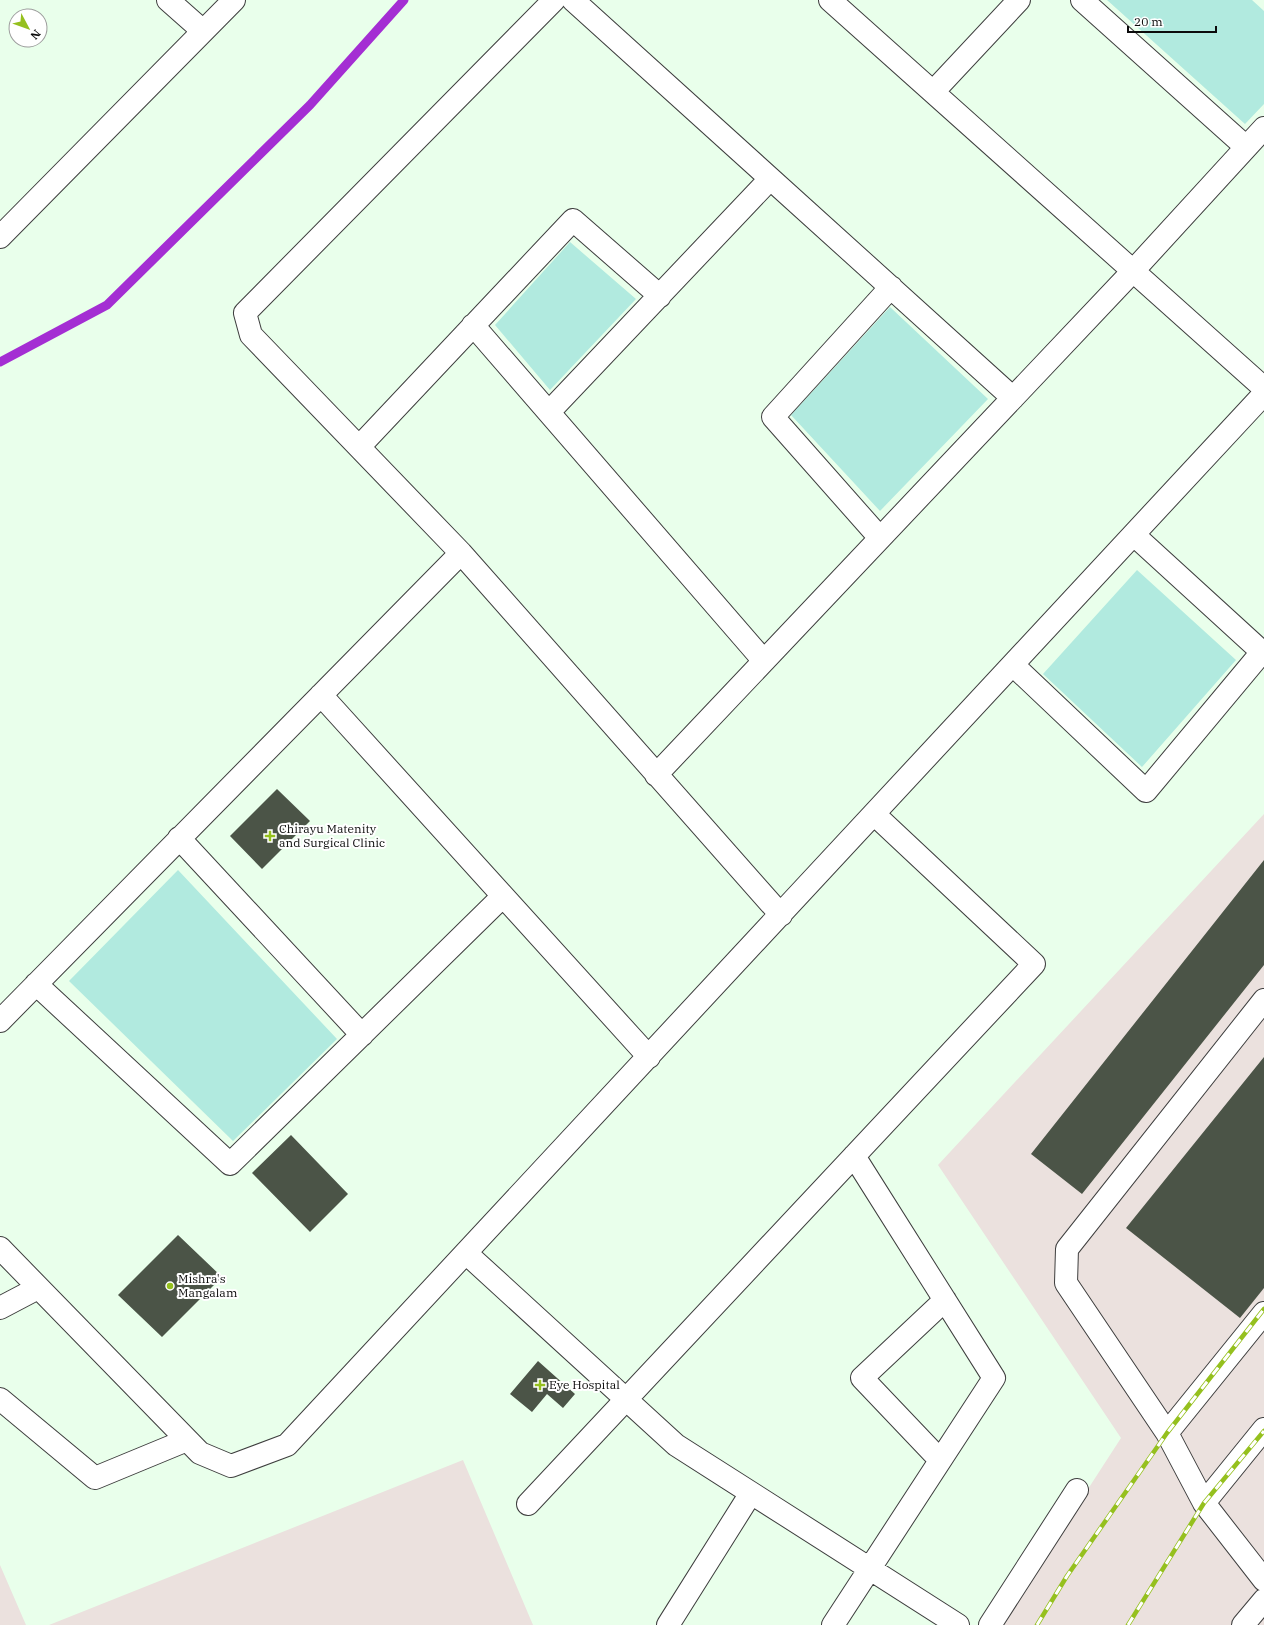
<svg xmlns="http://www.w3.org/2000/svg" width="1264" height="1625" viewBox="0 0 1264 1625" font-family="'IBM Plex Serif',serif">
<style>
.industrial{fill:#ebe1de}
.green{fill:#b1eadf}
.lines{fill:none;stroke-linecap:round;stroke-linejoin:round}
.stream{stroke:#a42ed3;stroke-width:9}
.building{fill:#4b5447}
.minor-casing{stroke:#3e3e3e;stroke-width:24}
.minor{stroke:#fff;stroke-width:22}
.rail-casing{stroke:#95c01e;stroke-width:4.5}
.rail{stroke:#fff;stroke-width:3;stroke-dasharray:9;stroke-linecap:butt}
.poi-dot{fill:#95c01e;stroke:#fff;stroke-width:1.5}
.labels{text-anchor:middle;stroke-width:4;stroke-linejoin:round;paint-order:stroke}
.poi-label{font-size:12px;fill:#0b0b0b;stroke:#fff;text-anchor:start}
</style>
<rect width="100%" height="100%" fill="#e9ffeb"/>
<!-- industrial -->
<path class="industrial" d="M 1264,814 L 1264,1625 L 1000,1625 L 1121,1438 L 938,1165 Z
M 463,1460 L 533,1625 L 49,1625 Z
M 0,1565 L 26,1625 L 0,1625 Z"/>
<!-- green -->
<path class="green" d="M 1107,0 L 1252,0 L 1264,11 L 1264,104 L 1245,124 Z
M 570,242 L 636,299 L 550,390 L 495,325 Z
M 890,307 L 988,399 L 880,511 L 791,415 Z
M 1137,570 L 1236,660 L 1142,767 L 1043,674 Z
M 178,870 L 337,1039 L 233,1141 L 69,981 Z"/>
<g class="lines">
<!-- stream -->
<path class="stream" d="M 0,362 L 107,305 L 310,105 L 404,0"/>
</g>
<!-- building -->
<path class="building" d="M 277,789 L 310,821 L 262,869 L 230,836 Z
M 1264,860 L 1264,965 L 1082,1194 L 1031,1154 Z
M 1264,1057 L 1264,1288 L 1240,1318 L 1126,1228 Z
M 291,1135 L 348,1194 L 310,1232 L 252,1173 Z
M 178,1235 L 222,1277 L 162,1337 L 118,1295 Z
M 538,1361 L 575,1394 L 563,1408 L 547,1394 L 532,1412 L 510,1394 Z"/>
<g class="lines">
<!-- minor casing -->
<g class="minor-casing">
<path id="minor" d="M 168,0 L 203,31
M 573,0 L 1013,398
M 830,0 L 1264,388
M 1082,0 L 1246,147
M 933,92 L 1019,0
M 0,237 L 234,0
M 473,325 L 764,661
M 549,412 L 770,179
M 359,447 L 573,220 L 660,296
M 880,538 L 773,417 L 891,287
M 461,553 L 781,915
M 1013,665 L 1146,791 L 1262,652 L 1134,535
M 321,695 L 649,1057
M 656,775 L 1133,271 L 1264,128
M 179,838 L 362,1035
M 36,984 L 230,1164 L 503,896
M 1264,1000 L 1067,1249 L 1066,1283 L 1167,1433 L 1204,1503 L 1264,1580
M 0,1021 L 461,553 L 251,335 L 245,313 L 554,0
M 0,1248 L 200,1453 L 231,1466 L 287,1445 L 1264,394
M 466,1253 L 676,1445 L 958,1625
M 0,1308 L 38,1288
M 0,1399 L 95,1478 L 187,1440
M 1167,1433 L 1264,1313
M 940,1460 L 862,1378 L 945,1300
M 1204,1503 L 1264,1429
M 528,1504 L 1034,964 L 874,814
M 668,1625 L 751,1493
M 833,1625 L 994,1378 L 854,1156
M 990,1625 L 1077,1490
M 1243,1625 L 1264,1600"/>
</g>
<!-- minor -->
<use href="#minor" class="minor"/>
<!-- rail casing -->
<g class="rail-casing">
<path id="rail" d="M 1037,1625 L 1067,1576 L 1167,1433 L 1264,1309
M 1128,1625 L 1204,1503 L 1264,1431"/>
</g>
<!-- rail -->
<use href="#rail" class="rail"/>
</g>
<!-- markers -->
<g class="poi-dot">
<path d="M268 830h4v4h4v4h-4v4h-4v-4h-4v-4h4z"/>
<circle cx="170" cy="1286" r="4"/>
<path d="M538 1379h4v4h4v4h-4v4h-4v-4h-4v-4h4z"/>
</g>
<g class="labels">
<!-- poi labels -->
<g class="poi-label">
<text x="279" y="833">Chirayu Matenity<tspan x="279" dy="14">and Surgical Clinic</tspan></text>
<text x="178" y="1283">Mishra's<tspan x="178" dy="14">Mangalam</tspan></text>
<text x="549" y="1389">Eye Hospital</text>
</g>
</g>
<!-- north arrow -->
<g transform="translate(28 28) rotate(131)"><circle r="19" fill="#ffffff" stroke="#9d9d9d"/>
<path d="M0-3L7 15L0 10L-7 15Z" fill="#95c01e"/>
<text y="-6" font-size="11" font-weight="bold" text-anchor="middle" fill="#0b0b0b">N</text>
</g>
<!-- scale -->
<path d="M1128 26v6h88v-6" fill="none" stroke="#0b0b0b" stroke-width="2"/>
<text x="1134" y="26" font-size="12" fill="#0b0b0b" stroke="#ffffff" stroke-width="3" paint-order="stroke">20 m</text>
</svg>
